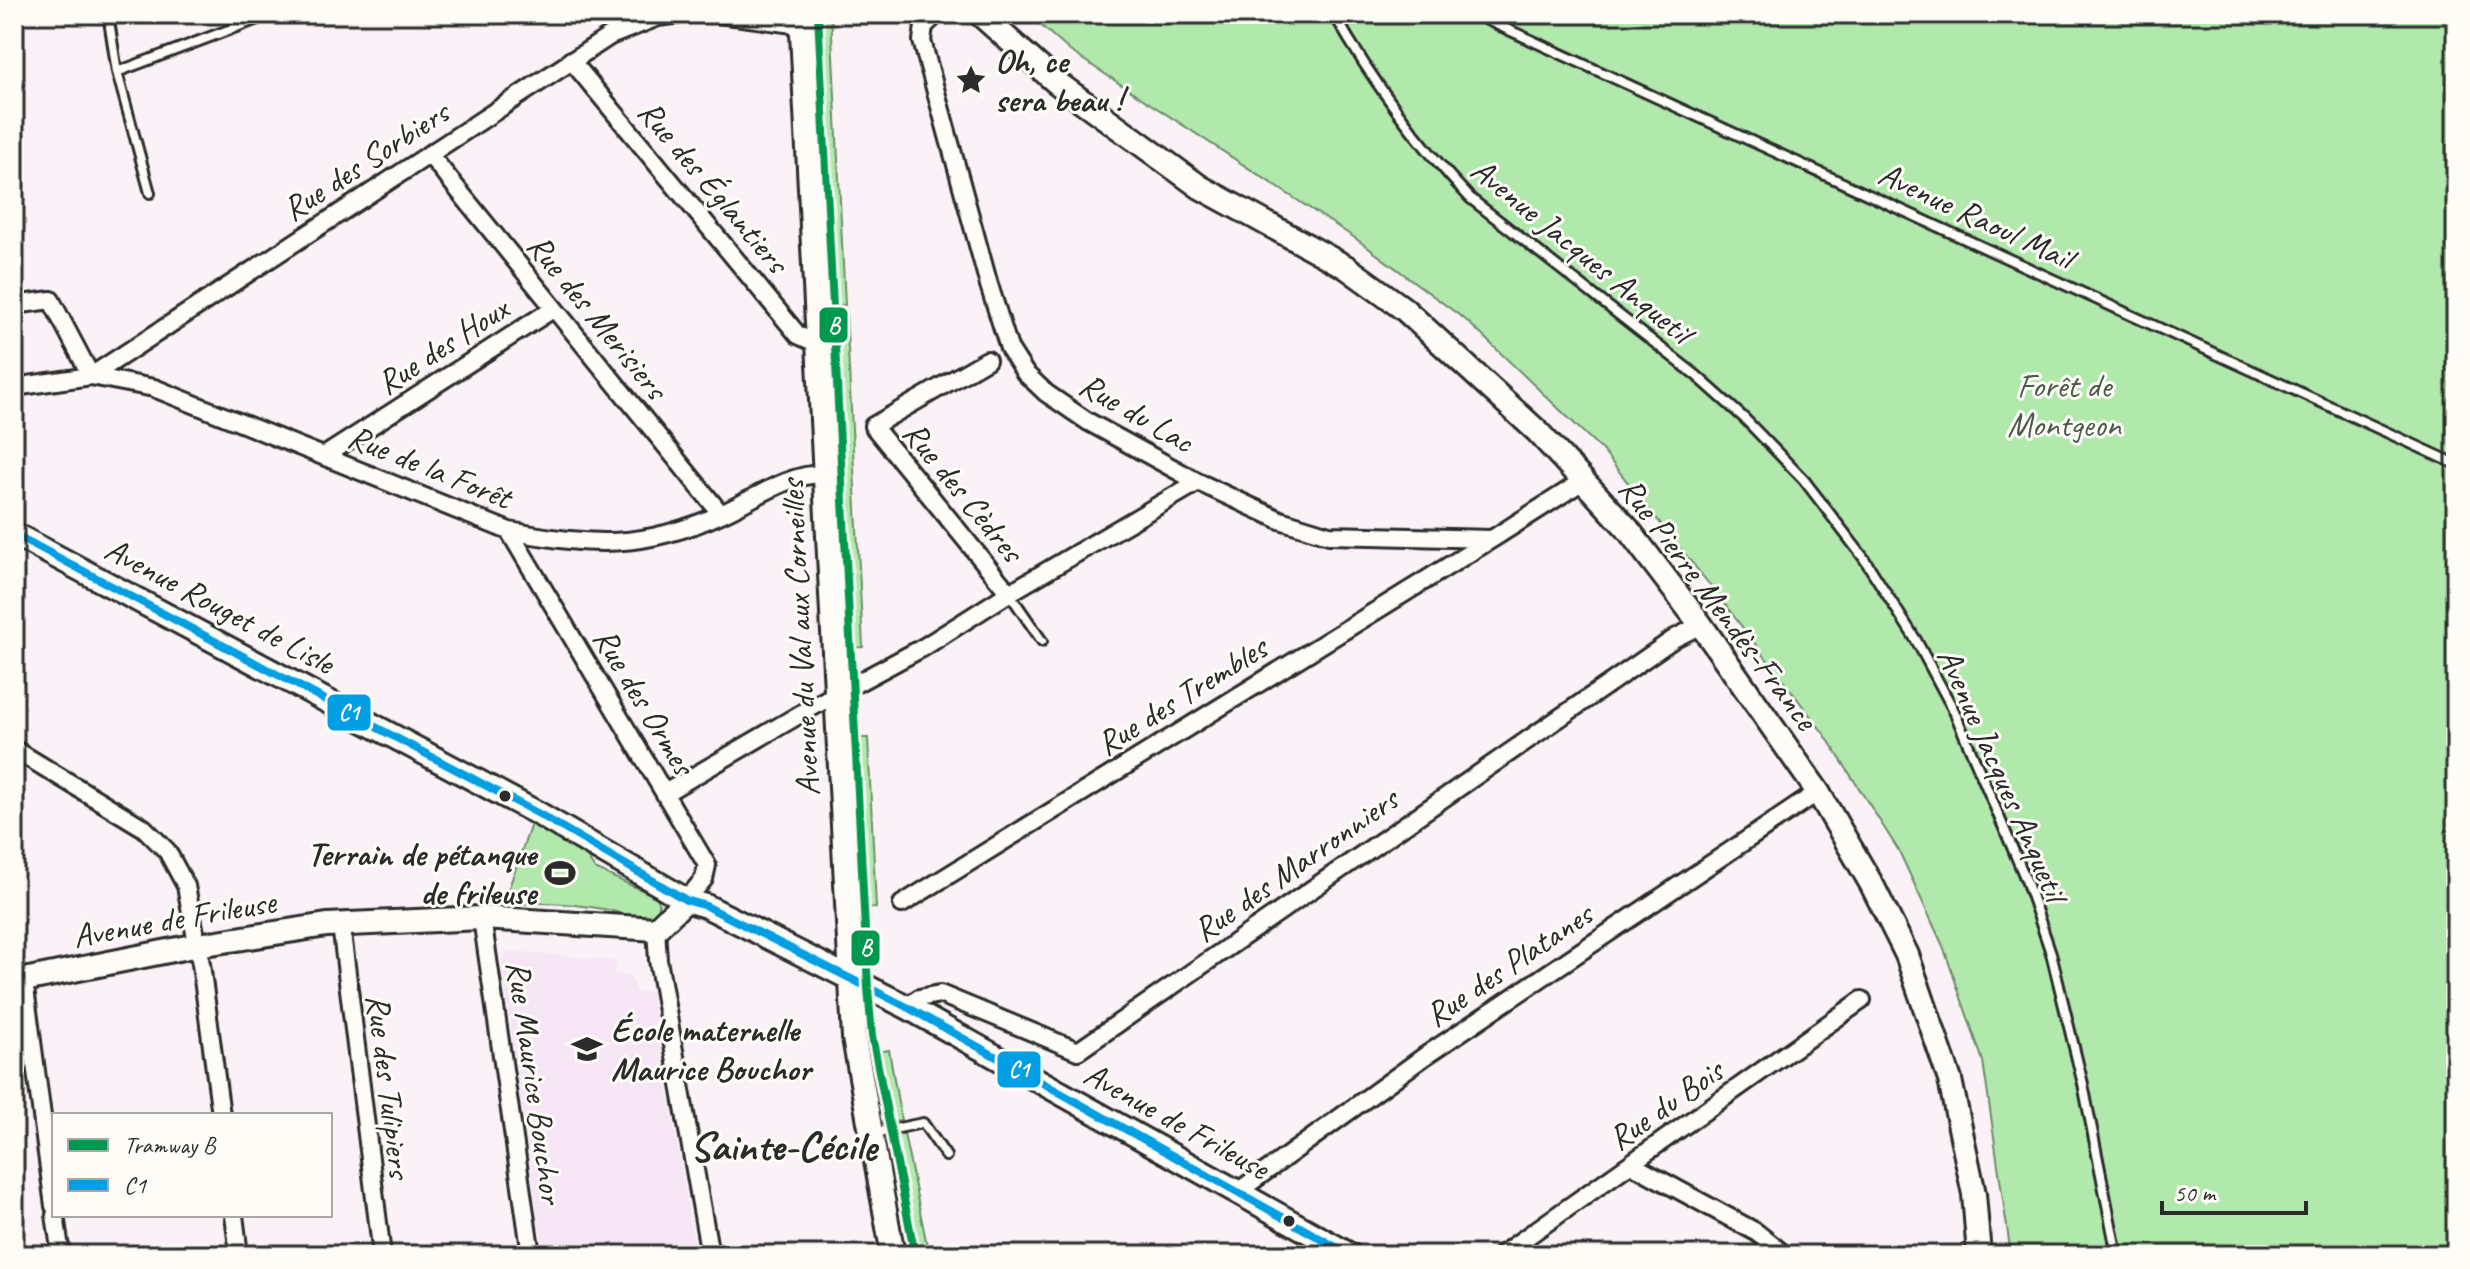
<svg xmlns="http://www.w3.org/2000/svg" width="2470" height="1269" viewBox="0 0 2470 1269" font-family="Caveat,sans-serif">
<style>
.built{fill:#f6e6f5}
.green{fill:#b1e9ac;stroke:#6e8a6c;stroke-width:2}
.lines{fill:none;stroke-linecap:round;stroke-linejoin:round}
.lane-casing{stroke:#2b2b2b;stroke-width:14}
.street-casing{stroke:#2b2b2b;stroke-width:22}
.secondary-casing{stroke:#2b2b2b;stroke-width:28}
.lane{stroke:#fdfcf7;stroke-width:8}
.street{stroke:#fdfcf7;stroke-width:16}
.secondary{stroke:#fdfcf7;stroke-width:22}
.bus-1-casing{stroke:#fdfcf7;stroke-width:14}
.bus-1{stroke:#009ee3;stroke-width:8}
.tram-1-casing{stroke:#fdfcf7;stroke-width:14}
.tram-1{stroke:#00984e;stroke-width:8}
.bus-dot{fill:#2b2b2b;stroke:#fdfcf7;stroke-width:3}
.labels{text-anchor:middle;stroke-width:6;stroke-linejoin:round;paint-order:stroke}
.poi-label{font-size:34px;font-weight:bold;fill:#2b2b2b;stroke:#fdfcf7;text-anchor:start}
.street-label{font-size:34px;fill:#2b2b2b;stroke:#fdfcf7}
.park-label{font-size:34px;fill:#4c5a4b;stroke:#fdfcf7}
.district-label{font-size:42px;font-weight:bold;fill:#2b2b2b;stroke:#fdfcf7}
.line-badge{stroke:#fdfcf7;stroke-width:3}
.badge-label{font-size:22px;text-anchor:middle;font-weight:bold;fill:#fff}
</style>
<rect width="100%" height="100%" fill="#faf2f6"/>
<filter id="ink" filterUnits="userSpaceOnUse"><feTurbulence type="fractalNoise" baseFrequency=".0125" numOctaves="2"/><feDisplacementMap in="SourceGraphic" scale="16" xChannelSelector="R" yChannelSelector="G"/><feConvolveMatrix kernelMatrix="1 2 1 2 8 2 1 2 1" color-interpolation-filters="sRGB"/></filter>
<g filter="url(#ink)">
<!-- built -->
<path class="built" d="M 509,951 L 616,961 L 614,974 L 631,976 L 636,993 L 651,992 L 696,1255 L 544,1255 L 501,960 Z"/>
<!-- green -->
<path class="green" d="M 813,14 L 831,14 L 845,305 L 828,306 Z
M 1028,14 L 2456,14 L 2456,1255 L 2011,1255 L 1983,1061 L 1943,946 L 1899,851 L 1825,735 L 1713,589 L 1601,449 L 1467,321 L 1355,238 L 1070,51 Z
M 846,310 L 863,647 L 845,648 L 828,311 Z
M 850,738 L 868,738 L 876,908 L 858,909 Z
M 531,824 L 581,848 L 595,869 L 657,897 C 660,905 661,914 652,918 C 639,923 622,913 609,910 C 587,906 563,903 540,903 C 527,903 516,906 503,905 Z
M 889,1050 L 901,1120 L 883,1123 L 871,1053 Z
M 904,1134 L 929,1255 L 910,1255 L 887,1138 Z"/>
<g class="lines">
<!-- lane casing -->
<g class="lane-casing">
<path id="lane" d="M 108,14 L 117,72 L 150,193
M 1334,14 C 1372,81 1417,142 1470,198 L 1697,376 L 1744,418 L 1804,480 L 1863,557 L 1916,640 L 1954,711 L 2026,880 L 2051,953 L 2083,1084 L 2117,1255
M 1474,14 L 2456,464
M 117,72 L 271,14
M 1009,593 L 1042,641
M 874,1133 L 923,1123 L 946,1156"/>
</g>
<!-- street casing -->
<g class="street-casing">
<path id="street" d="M 719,14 L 801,25
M 937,14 L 924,26 L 922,41 L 989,285 L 1009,348 L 1025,373 L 1046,393 L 1087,421 L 1198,482 L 1280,520 L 1329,535 L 1492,539 L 1583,481
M 571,60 L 798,335 L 809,340 L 817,340
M 429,154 L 721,514
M 14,305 L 51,300 L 91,376 L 610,36 L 658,17 L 681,14
M 987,360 L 873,426 L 1009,593
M 14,387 L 91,376 L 154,388 L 509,531 C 593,546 642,550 721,514 C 755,499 786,474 824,474
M 324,456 L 553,309
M 509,531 L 707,865 L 704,879 L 686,900
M 14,749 L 144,828 L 167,851 L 186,886 L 201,964 L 221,1115
M 665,793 L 814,706 L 924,647 L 1009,593 L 1198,482
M 902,904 L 1492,539
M 482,918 L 531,1255
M 341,925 L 382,1255
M 656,929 L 658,960 L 710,1255
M 24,981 L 54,1206
M 907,1007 L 919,998 L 940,994 L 1078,1051 L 1675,638 L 1701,625
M 1631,1164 L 1756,1232 L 1785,1255
M 1236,1193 L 1425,1056 L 1818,792
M 55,1215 L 61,1255
M 234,1215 L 239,1255
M 1501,1255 L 1862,1000"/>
</g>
<!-- secondary casing -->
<g class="secondary-casing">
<path id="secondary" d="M 801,14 L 854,1038 L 893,1255
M 980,14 L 1056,82 L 1200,187 L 1346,267 L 1404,309 L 1538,432 L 1627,528 L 1701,625 L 1818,792 L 1872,885 L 1907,955 L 1950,1080 L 1974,1194 L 1979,1255
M 14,534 L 539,814 L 686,900 L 706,906 L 907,1007 L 1350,1255
M 14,982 L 198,945 L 327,925 L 482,918 L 656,929 L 686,900"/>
</g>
<!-- lane -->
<use href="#lane" class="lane"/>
<!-- street -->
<use href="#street" class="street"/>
<!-- secondary -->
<use href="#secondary" class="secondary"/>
<!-- bus-1 casing -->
<g class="bus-1-casing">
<path id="bus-1" d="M 14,534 L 539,814 L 686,900 L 706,906 L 907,1007 L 1350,1255"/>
</g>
<!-- bus-1 -->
<use href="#bus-1" class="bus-1"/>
<!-- tram-1 casing -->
<g class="tram-1-casing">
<path id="tram-1" d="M 818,14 L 868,988 L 872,1036 L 915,1255"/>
</g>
<!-- tram-1 -->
<use href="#tram-1" class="tram-1"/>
</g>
</g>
<!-- icons -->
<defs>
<g id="sight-bare" transform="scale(2.4)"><path d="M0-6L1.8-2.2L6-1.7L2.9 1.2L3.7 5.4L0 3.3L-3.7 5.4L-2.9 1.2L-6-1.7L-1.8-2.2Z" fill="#2b2b2b" stroke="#fdfcf7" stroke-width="2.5" paint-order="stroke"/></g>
<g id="stadium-bare" transform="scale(2.4)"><path d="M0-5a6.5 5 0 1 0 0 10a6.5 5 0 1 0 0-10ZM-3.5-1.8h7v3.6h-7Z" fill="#2b2b2b" stroke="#fdfcf7" stroke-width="2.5" paint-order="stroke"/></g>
<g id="school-bare" transform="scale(2.4)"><path d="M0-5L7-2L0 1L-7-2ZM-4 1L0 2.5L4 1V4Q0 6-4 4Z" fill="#2b2b2b" stroke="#fdfcf7" stroke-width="2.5" paint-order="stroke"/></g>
</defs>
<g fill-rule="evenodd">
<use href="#sight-bare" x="971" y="80"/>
<use href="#stadium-bare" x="560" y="873"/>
<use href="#school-bare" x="587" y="1049"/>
</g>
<!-- markers -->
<g class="bus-dot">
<circle cx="505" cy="796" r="7"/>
<circle cx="1289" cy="1221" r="7"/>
</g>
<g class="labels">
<!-- poi labels -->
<g class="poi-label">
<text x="995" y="72">Oh, ce<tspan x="995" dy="39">sera beau !</tspan></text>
<text x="536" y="865" text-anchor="end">Terrain de pétanque<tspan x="536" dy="39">de frileuse</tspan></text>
<text x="611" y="1041">École maternelle<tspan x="611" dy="39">Maurice Bouchor</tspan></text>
</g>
<!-- street labels -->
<g class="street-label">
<text transform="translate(365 160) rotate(-33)" y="12">Rue des Sorbiers</text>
<text transform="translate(714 186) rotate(50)" y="12">Rue des Églantiers</text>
<text transform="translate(1976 215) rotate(25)" y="12">Avenue Raoul Mail</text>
<text transform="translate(1582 250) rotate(39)" y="12">Avenue Jacques Anquetil</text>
<text transform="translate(598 316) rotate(51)" y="12">Rue des Merisiers</text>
<text transform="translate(442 345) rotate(-33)" y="12">Rue des Houx</text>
<text transform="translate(1137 412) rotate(30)" y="12">Rue du Lac</text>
<text transform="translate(430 466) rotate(22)" y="12">Rue de la Forêt</text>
<text transform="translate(964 491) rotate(51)" y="12">Rue des Cèdres</text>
<text transform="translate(1719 603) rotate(53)" y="12">Rue Pierre Mendès-France</text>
<text transform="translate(220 605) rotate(28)" y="12">Avenue Rouget de Lisle</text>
<text transform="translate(799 638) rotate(-93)" y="12">Avenue du Val aux Corneilles</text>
<text transform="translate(1181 695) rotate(-32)" y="12">Rue des Trembles</text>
<text transform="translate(645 701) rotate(59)" y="12">Rue des Ormes</text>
<text transform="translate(2003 774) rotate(66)" y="12">Avenue Jacques Anquetil</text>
<text transform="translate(1295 864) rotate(-35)" y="12">Rue des Marronniers</text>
<text transform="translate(174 918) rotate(-10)" y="12">Avenue de Frileuse</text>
<text transform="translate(1508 964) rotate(-34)" y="12">Rue des Platanes</text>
<text transform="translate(536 1082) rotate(82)" y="12">Rue Maurice Bouchor</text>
<text transform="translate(390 1086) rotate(83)" y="12">Rue des Tulipiers</text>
<text transform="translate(1665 1104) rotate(-35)" y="12">Rue du Bois</text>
<text transform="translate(1177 1120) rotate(29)" y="12">Avenue de Frileuse</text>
</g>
<!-- park labels -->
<g class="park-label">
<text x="2064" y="397">Forêt de<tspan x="2064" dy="39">Montgeon</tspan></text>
</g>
<!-- district labels -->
<g class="district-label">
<text x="783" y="1160">Sainte-Cécile</text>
</g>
</g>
<g class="line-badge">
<rect x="818" y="306" width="31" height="38" rx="8" fill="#00984e"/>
<rect x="326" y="693" width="46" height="39" rx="8" fill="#009ee3"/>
<rect x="850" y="929" width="31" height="38" rx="8" fill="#00984e"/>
<rect x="996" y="1050" width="46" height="39" rx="8" fill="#009ee3"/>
</g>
<g class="badge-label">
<text x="834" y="333">B</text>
<text x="349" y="720">C1</text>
<text x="866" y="955">B</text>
<text x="1019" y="1077">C1</text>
</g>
<!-- margin -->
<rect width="2470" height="1269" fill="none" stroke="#fdfcf7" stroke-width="48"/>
<rect x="24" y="24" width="2422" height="1221" fill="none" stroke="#2b2b2b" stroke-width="3" filter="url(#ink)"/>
<!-- legend -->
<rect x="52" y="1113" width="280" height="104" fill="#fdfcf7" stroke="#a9a8a5" stroke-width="2"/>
<rect x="68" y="1139" width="40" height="12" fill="#00984e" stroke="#a9a8a5" stroke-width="2"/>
<text x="124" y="1153" font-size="24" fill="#2b2b2b">Tramway B</text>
<rect x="68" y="1179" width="40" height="12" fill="#009ee3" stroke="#a9a8a5" stroke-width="2"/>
<text x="124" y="1193" font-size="24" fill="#2b2b2b">C1</text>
<!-- scale -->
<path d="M2162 1201v12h144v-12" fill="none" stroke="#2b2b2b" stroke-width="4"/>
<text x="2174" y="1201" font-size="24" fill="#2b2b2b" stroke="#fdfcf7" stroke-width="6" paint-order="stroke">50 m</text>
</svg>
